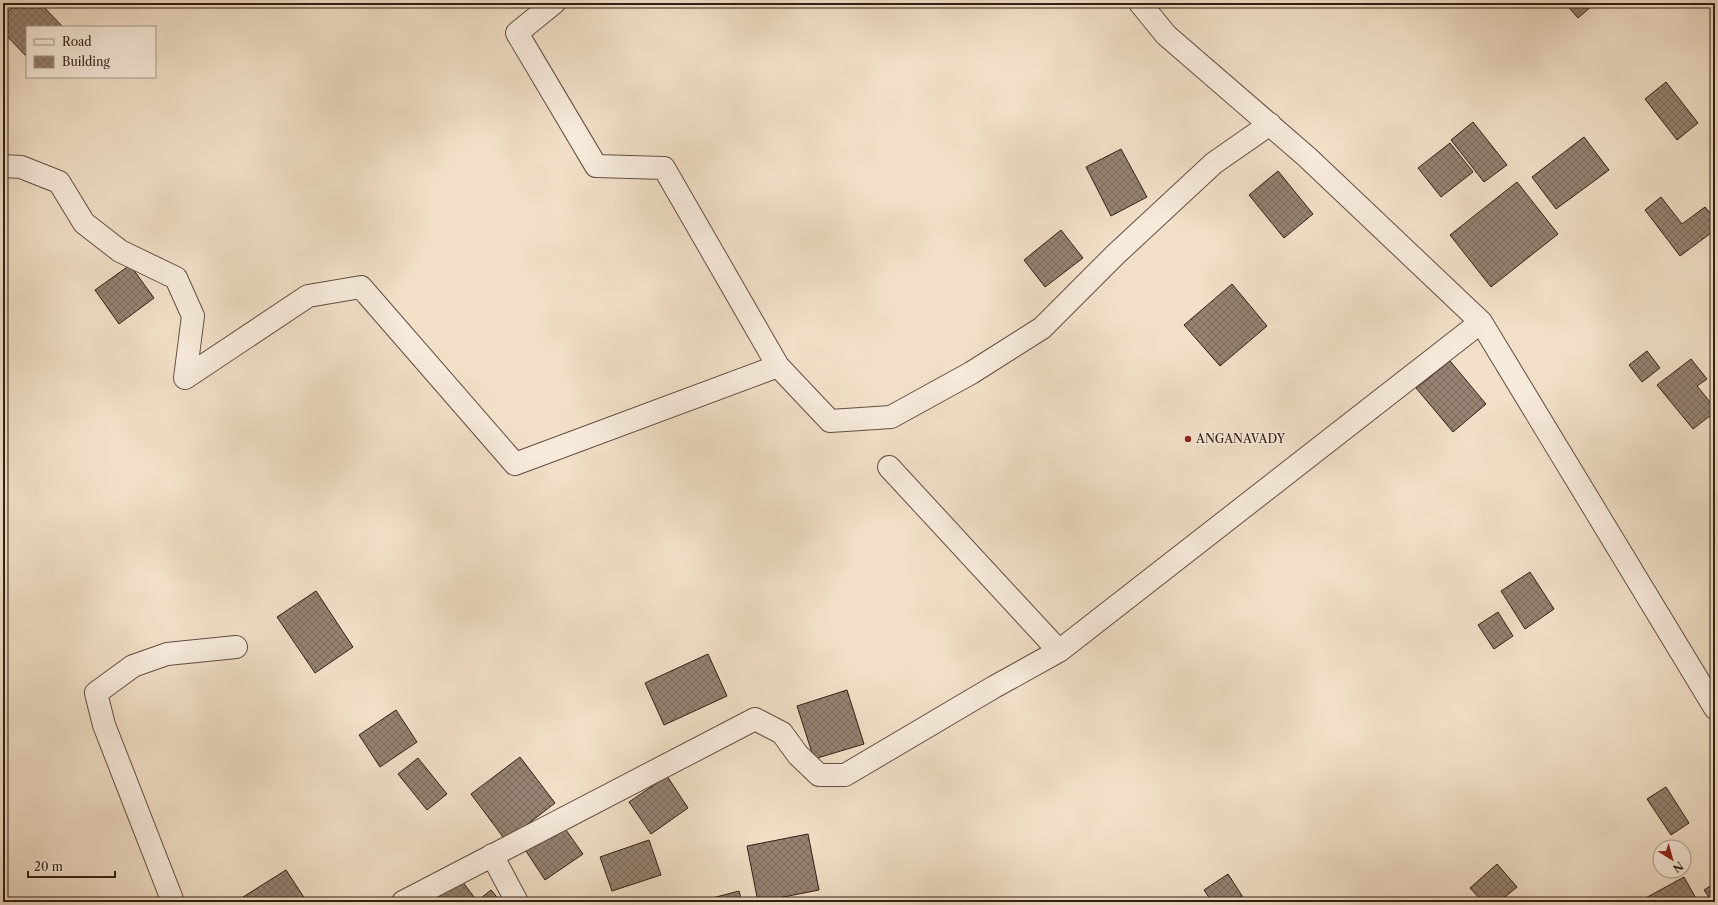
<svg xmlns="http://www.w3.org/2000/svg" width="1718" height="905" viewBox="0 0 1718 905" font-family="'Libre Caslon Text',serif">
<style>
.building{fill:url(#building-cross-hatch);stroke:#321e15}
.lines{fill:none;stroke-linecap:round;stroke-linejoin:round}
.minor-casing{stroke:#624e42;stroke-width:24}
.minor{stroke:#f6eadb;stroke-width:22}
.poi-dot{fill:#8f2418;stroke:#f6eadb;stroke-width:1.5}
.labels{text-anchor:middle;stroke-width:3;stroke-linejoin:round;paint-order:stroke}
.poi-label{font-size:12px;fill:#321e15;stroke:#f6eadb;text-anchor:start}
</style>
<defs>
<pattern id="building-cross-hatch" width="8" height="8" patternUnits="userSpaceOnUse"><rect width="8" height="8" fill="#958272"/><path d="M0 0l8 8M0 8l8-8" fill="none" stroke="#7a6a5c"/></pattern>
</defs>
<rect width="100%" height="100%" fill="#f1dfc7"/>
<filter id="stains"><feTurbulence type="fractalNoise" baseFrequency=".005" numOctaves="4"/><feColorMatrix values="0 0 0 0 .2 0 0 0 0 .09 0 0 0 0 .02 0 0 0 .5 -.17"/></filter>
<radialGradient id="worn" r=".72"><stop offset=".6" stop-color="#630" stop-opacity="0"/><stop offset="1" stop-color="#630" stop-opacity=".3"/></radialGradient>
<!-- building -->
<path class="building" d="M 17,3 L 40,3 L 63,27 L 27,27 L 27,57 L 3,32 L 3,16 Z
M 1565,3 L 1592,3 L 1593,5 L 1578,18 Z
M 1666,82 L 1698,123 L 1677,140 L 1645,99 Z
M 1473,122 L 1507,165 L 1484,182 L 1451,140 Z
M 1584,137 L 1609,170 L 1556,209 L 1532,177 Z
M 1450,143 L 1473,172 L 1441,197 L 1418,168 Z
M 1121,149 L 1147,197 L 1111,216 L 1086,167 Z
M 1278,171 L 1313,214 L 1284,238 L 1249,195 Z
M 1517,182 L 1558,234 L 1491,287 L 1450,235 Z
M 1661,197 L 1682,224 L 1705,207 L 1715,219 L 1715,230 L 1680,256 L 1645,210 Z
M 1061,230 L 1083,258 L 1045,287 L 1024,260 Z
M 130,265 L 154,298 L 119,324 L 95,290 Z
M 1232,284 L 1267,326 L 1220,366 L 1184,325 Z
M 1647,351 L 1660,368 L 1642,382 L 1629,365 Z
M 1691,359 L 1707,379 L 1697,386 L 1715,408 L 1715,412 L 1693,429 L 1657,385 Z
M 1450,361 L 1486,404 L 1453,432 L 1416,388 Z
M 1530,572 L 1554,609 L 1525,629 L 1501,591 Z
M 316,591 L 353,647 L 315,673 L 277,617 Z
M 1498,612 L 1513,636 L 1494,649 L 1478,625 Z
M 708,654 L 727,696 L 664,725 L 645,683 Z
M 847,690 L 864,744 L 814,759 L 797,706 Z
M 396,710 L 417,742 L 380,767 L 359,735 Z
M 520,757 L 555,803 L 506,841 L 471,794 Z
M 418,758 L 447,794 L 427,810 L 398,774 Z
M 667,776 L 688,808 L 651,834 L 629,802 Z
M 1666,787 L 1689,823 L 1671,835 L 1647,799 Z
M 561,823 L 583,854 L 545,880 L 524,848 Z
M 808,834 L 819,890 L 758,902 L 747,846 Z
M 649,840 L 661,875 L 612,891 L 600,857 Z
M 1497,864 L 1517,887 L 1499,902 L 1483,902 L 1470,888 Z
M 286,870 L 307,902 L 247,902 L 243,897 Z
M 1228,874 L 1246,902 L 1212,902 L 1204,890 Z
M 459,877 L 477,901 L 491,890 L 501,902 L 427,902 Z
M 1684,877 L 1698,902 L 1643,902 L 1642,900 Z
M 1715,883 L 1715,902 L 1712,902 L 1704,890 Z
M 739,891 L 742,902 L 697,902 Z"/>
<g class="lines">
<!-- minor casing -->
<g class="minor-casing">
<path id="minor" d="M 554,3 L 517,33 L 596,166 L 664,168 L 778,366 L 830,421 L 891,417 L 971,373 L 1042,328 L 1116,254 L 1214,163 L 1270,124
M 1140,3 L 1166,35 L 1307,157 L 1481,322
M 3,166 L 21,167 L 59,182 L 84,223 L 120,251 L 176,278 L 193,316 L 185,378 L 308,296 L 361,287 L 515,464 L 778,366
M 889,467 L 1059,651 L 1481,322 L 1715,708
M 492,855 L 517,902
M 173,902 L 104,725 L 96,693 L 133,666 L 167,654 L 236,647
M 403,902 L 755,719 L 782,733 L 798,755 L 819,775 L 845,775 L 994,687 L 1059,651"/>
</g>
<!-- minor -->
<use href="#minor" class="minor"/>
</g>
<!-- markers -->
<circle class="poi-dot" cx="1188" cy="439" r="4"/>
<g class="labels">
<!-- poi labels -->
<g class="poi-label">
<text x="1196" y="443">ANGANAVADY</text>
</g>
</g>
<!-- margin -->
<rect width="1718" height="905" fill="none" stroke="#f1dfc7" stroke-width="16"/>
<rect x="4" y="4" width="1710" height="897" fill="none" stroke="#321e15" stroke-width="2"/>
<rect x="8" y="8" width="1702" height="889" fill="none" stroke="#321e15"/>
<!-- legend -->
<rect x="26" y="26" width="130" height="52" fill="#f6eadb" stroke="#a8988c"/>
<rect x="34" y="39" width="20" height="6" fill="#f6eadb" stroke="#a8988c"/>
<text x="62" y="46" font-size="12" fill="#321e15">Road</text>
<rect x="34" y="56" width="20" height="12" fill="url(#building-cross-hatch)" stroke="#a8988c"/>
<text x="62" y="66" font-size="12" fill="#321e15">Building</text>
<!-- north arrow -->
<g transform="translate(1672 859) rotate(143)"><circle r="19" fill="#f6eadb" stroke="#a8988c"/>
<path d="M0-3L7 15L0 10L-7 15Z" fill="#8f2418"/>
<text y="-6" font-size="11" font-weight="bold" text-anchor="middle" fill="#321e15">N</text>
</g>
<!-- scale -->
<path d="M28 871v6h87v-6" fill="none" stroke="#321e15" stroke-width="2"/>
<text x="34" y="871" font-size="12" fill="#321e15" stroke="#f6eadb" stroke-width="3" paint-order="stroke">20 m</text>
<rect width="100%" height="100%" filter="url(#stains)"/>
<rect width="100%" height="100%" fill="url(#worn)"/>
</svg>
